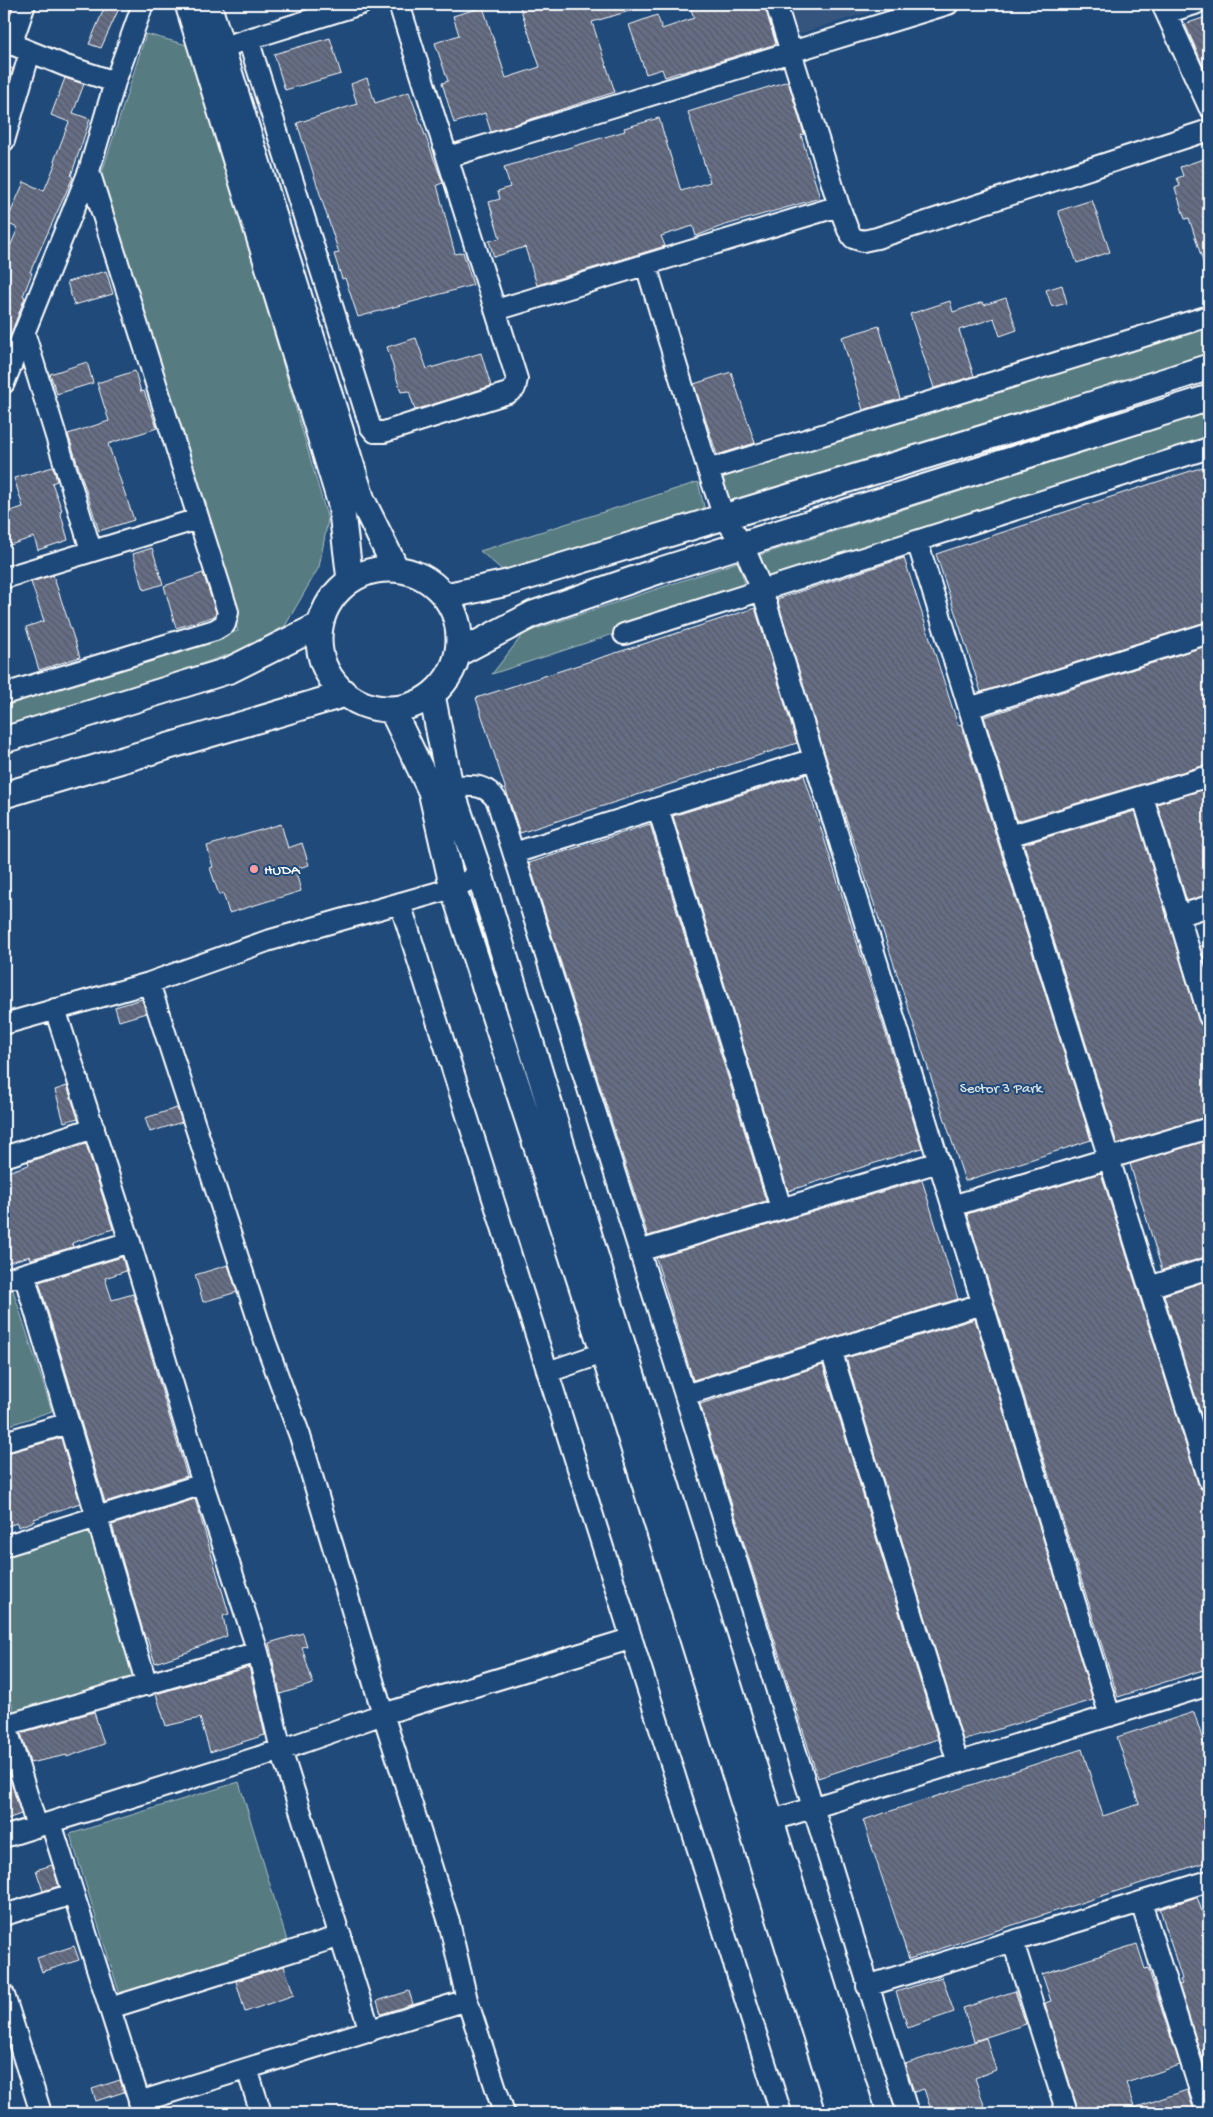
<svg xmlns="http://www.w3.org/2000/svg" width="1213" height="2117" viewBox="0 0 1213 2117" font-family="'Gochi Hand',sans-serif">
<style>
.built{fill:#34557e}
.green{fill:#577c81;stroke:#abbec0}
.building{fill:url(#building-back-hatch);stroke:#fff}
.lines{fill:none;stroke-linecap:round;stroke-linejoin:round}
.minor-casing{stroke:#fff;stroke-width:24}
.tertiary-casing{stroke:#fff;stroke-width:29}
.minor{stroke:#1f4a7a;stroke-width:20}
.tertiary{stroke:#1f4a7a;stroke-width:25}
.poi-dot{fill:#ff9aa2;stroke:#1f4a7a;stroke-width:2}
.labels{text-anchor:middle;stroke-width:4;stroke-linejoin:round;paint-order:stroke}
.poi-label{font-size:15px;fill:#fff;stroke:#1f4a7a;text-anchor:start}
.park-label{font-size:15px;fill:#d5dee0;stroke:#1f4a7a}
</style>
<defs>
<pattern id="building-back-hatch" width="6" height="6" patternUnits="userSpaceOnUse" patternTransform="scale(1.25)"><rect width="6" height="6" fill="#656e86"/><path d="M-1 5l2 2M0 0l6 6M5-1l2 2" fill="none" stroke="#565a63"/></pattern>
</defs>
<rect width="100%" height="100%" fill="#1f4a7a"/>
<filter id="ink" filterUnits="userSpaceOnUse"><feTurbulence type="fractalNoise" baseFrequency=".02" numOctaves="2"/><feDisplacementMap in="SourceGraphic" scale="10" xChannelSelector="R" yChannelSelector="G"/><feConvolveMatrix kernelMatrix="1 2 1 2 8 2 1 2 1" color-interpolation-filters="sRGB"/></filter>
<g filter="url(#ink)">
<!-- built -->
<path class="built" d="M 789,4 L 895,4 L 799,34 Z"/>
<!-- green -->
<path class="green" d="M 146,34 L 191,46 L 328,520 L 319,567 L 285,626 L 242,650 L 139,685 L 4,727 L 4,703 L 238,631 L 100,179 Z
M 1209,324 L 1209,357 L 732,508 L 723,477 Z
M 1209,412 L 1209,441 L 769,582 L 760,555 Z
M 698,482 L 706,515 L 508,575 L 480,551 Z
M 738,562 L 747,590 L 492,674 L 524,633 Z
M 13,1290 L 52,1411 L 4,1427 L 4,1293 Z
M 88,1529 L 133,1676 L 14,1712 L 4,1676 L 4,1554 Z
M 239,1782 L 288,1944 L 120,1995 L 70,1834 Z"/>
<!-- building -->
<path class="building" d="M 106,4 L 121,4 L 101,48 L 89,44 Z
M 519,4 L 640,4 L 640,8 L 592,22 L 615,92 L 491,132 L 485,113 L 454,123 L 442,83 L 448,81 L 435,43 L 459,35 L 453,16 L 483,7 L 506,78 L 540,67 Z
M 692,4 L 764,4 L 776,44 L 680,73 L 680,72 L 665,77 L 662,69 L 646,74 L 629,25 L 657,15 L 662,29 L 694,18 L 691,9 L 694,8 Z
M 1209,16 L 1209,79 L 1185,24 Z
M 330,38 L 341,74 L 285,90 L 274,54 Z
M 4,65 L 13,69 L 4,100 Z
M 65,78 L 84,84 L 73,113 L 90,119 L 71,176 L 73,177 L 30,272 L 32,273 L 23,296 L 25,297 L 4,352 L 4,261 L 18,228 L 6,223 L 24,182 L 44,191 L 56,162 L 54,161 L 69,122 L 51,115 Z
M 367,78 L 375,103 L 409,92 L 443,183 L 437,185 L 455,254 L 463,252 L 473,285 L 358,317 L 345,278 L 342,279 L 334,254 L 339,253 L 297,123 L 357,104 L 351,84 Z
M 788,81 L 804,134 L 801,135 L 820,198 L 722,226 L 696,236 L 693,226 L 661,236 L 665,246 L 537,285 L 525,247 L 494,257 L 489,241 L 500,238 L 489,202 L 500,199 L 498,191 L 510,187 L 504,167 L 625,131 L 624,128 L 659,118 L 681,191 L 710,182 L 688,112 Z
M 1209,157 L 1209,270 L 1206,271 L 1189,218 L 1185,219 L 1175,188 L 1180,186 L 1177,178 L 1183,176 L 1180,167 Z
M 1092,200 L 1110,252 L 1077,263 L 1058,211 Z
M 106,271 L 113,294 L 74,305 L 67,282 Z
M 1062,285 L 1067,303 L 1052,307 L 1046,290 Z
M 1006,298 L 1017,330 L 1000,336 L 994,318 L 959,330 L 974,376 L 934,388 L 910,314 L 950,301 L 953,312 L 983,302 L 984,305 Z
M 879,326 L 900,399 L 863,410 L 842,337 Z
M 416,338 L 427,369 L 481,353 L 491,386 L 415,410 L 409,391 L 401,392 L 387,347 Z
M 87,362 L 93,383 L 57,394 L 50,374 Z
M 135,371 L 141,392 L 144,391 L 157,428 L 108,444 L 134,520 L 99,531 L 68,434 L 109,421 L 97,383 Z
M 731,372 L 755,443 L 717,455 L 694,384 Z
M 1209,465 L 1209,621 L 981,692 L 936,554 Z
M 53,467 L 57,481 L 52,483 L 62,510 L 60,511 L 68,540 L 38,550 L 34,537 L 4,547 L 4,513 L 23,507 L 14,478 Z
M 152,548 L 163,584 L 144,590 L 133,554 Z
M 904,558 L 958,725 L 961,724 L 1091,1140 L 965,1181 L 819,736 L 777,599 Z
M 203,573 L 216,612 L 215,616 L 176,628 L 164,586 Z
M 53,575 L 80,657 L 39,670 L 26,627 L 44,621 L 31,582 Z
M 755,608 L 797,743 L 520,833 L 476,698 Z
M 1209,645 L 1209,764 L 1017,821 L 984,717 Z
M 804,775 L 922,1148 L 788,1191 L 673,816 Z
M 1209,788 L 1209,894 L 1187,901 L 1157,804 Z
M 1135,811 L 1198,1019 L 1201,1025 L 1209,1028 L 1204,1030 L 1209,1047 L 1209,1116 L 1117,1144 L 1024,844 Z
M 281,824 L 288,848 L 302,843 L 309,865 L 295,869 L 301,891 L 229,913 L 223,893 L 219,895 L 210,868 L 213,867 L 207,846 Z
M 650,824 L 766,1201 L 648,1236 L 529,863 Z
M 1209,944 L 1209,976 L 1200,946 Z
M 142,999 L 146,1013 L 119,1021 L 115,1007 Z
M 67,1086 L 78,1118 L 64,1122 L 55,1090 Z
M 177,1108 L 182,1122 L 150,1132 L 145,1118 Z
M 1209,1140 L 1209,1256 L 1162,1270 L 1130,1164 Z
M 86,1144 L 113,1229 L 72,1243 L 73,1247 L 31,1259 L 30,1256 L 6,1263 L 4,1256 L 4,1173 L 29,1165 L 28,1162 Z
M 1101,1173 L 1198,1484 L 1201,1489 L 1209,1492 L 1209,1668 L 1118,1697 L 967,1214 Z
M 922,1180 L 958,1299 L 693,1380 L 656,1258 Z
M 122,1257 L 126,1271 L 105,1278 L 112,1300 L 133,1294 L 187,1476 L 105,1502 L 39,1282 Z
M 228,1265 L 237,1292 L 203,1302 L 195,1275 Z
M 1209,1280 L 1209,1441 L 1164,1295 Z
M 975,1319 L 1093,1700 L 963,1740 L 846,1358 Z
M 823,1365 L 938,1739 L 818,1778 L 700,1404 Z
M 61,1438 L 80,1503 L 34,1519 L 35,1521 L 18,1527 L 17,1523 L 4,1527 L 4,1454 Z
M 195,1499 L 229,1614 L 223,1616 L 227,1636 L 191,1650 L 191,1651 L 155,1663 L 147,1638 L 145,1638 L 112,1525 Z
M 303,1633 L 307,1646 L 302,1647 L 313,1684 L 280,1694 L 269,1643 Z
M 249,1667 L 265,1735 L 210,1752 L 200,1718 L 166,1726 L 156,1694 Z
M 94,1712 L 104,1744 L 67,1757 L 67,1755 L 30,1763 L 21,1733 Z
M 1194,1712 L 1209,1760 L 1209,1861 L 909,1959 L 863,1820 L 1082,1749 L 1103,1816 L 1139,1804 L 1117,1737 Z
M 4,1759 L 21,1814 L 4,1820 Z
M 52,1865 L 59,1886 L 43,1891 L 36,1870 Z
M 1197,1897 L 1209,1932 L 1209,2056 L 1202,2058 L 1179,1985 L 1182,1984 L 1180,1980 L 1182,1979 L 1160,1909 Z
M 1137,1944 L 1145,1969 L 1148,1968 L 1180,2065 L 1126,2083 L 1134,2107 L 1115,2113 L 1079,2113 L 1045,2003 L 1051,2001 L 1042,1974 Z
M 74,1946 L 79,1960 L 42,1972 L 37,1958 Z
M 284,1966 L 294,1995 L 245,2012 L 236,1981 Z
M 942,1977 L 954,2012 L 908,2028 L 896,1992 Z
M 409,1991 L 413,2004 L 381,2014 L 377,2001 Z
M 1015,1991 L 1026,2024 L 974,2041 L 963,2008 Z
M 986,2038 L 996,2070 L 975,2078 L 985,2108 L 984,2109 L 985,2113 L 932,2113 L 924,2089 L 914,2092 L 905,2064 Z
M 120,2080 L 124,2092 L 96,2101 L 92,2089 Z
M 1187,2090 L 1195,2113 L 1125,2113 L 1125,2111 Z"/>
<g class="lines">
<!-- minor casing -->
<g class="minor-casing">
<path id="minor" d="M 776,4 L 839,206 L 848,230 L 853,238 L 863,241 L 877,238 L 1209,130
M 1162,4 L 1209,107
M 1166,13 L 1195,4
M 248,39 L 370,426 L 375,432 L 384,432 L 508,393 L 515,388 L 517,379 L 399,4
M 4,41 L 66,66 L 115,82
M 11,45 L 25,4
M 207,52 L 361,4
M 4,141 L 30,52
M 448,157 L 948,4
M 646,265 L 708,470 L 724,517 L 743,545 L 762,590 L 1110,1716
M 496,310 L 839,206
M 24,332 L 91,550
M 4,383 L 89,171 L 115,82 L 143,4
M 708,470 L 1209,316
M 917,541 L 1209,1480
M 4,578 L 198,519
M 624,634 L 1209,448
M 4,694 L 215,630 L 225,624 L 228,612 L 89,171
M 969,708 L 1209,633
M 450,786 C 469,786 486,782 497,801 L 685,1395 L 908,2113
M 1143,797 L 1209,1016
M 658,808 L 781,1208
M 1009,836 L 1209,776
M 514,853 L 814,759
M 400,903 L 781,2113
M 1178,916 L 1209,906
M 149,983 L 265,1341 L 300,1436 L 383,1714 L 449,1922 L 467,2000 L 504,2113
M 55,1009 L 130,1242 L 203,1484 L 258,1652 L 281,1750 L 370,2031
M 4,1024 L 149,983 L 267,941 L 453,888 L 480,875
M 4,1157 L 94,1128
M 952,1206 L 1209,1128
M 639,1251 L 939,1162
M 24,1274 L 147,1685
M 4,1280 L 130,1242
M 1149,1287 L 1209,1268
M 831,1350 L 958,1763
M 548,1372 L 603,1353
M 685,1395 L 982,1304
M 4,1442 L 69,1423
M 4,1546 L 203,1484
M 4,1719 L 37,1827
M 6,1725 L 258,1652
M 51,1823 L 143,2113
M 757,1825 L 1209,1685
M 4,1837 L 281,1750 L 383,1714 L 630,1639
M 1141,1902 L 1207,2113
M 4,1915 L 73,1894
M 1013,1942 L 1067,2113
M 867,1986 L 1209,1881
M 4,1995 L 41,2113
M 110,2008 L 341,1936
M 247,2069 L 261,2113
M 139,2102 L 467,2000"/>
</g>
<!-- tertiary casing -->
<g class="tertiary-casing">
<path id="tertiary" d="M 188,4 L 341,504 L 350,580
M 208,4 L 362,500 L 396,569
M319 639a70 70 0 1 1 140 0a70 70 0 1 1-140 0Z
M 446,596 L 507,583 L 1056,416 L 1209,367
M 459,653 L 533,614 L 661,570 L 1209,398
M 432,695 L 450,786 L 480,875 L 611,1308 L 862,2113
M 392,710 L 431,791 L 453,888 L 623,1413 L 840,2113
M 4,740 L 230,670 L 320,625
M 4,795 L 345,694"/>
</g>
<!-- minor -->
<use href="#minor" class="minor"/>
<!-- tertiary -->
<use href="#tertiary" class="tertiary"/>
</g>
</g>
<!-- markers -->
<circle class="poi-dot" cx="254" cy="869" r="5"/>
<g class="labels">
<!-- poi labels -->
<g class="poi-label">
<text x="264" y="874">HUDA</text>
</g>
<!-- park labels -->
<g class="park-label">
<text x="1001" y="1092">Sector 3 Park</text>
</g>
</g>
<!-- margin -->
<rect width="1213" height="2117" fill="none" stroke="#1f4a7a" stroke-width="20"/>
<rect x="10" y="10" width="1193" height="2097" fill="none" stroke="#fff" stroke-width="2" filter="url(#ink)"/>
</svg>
